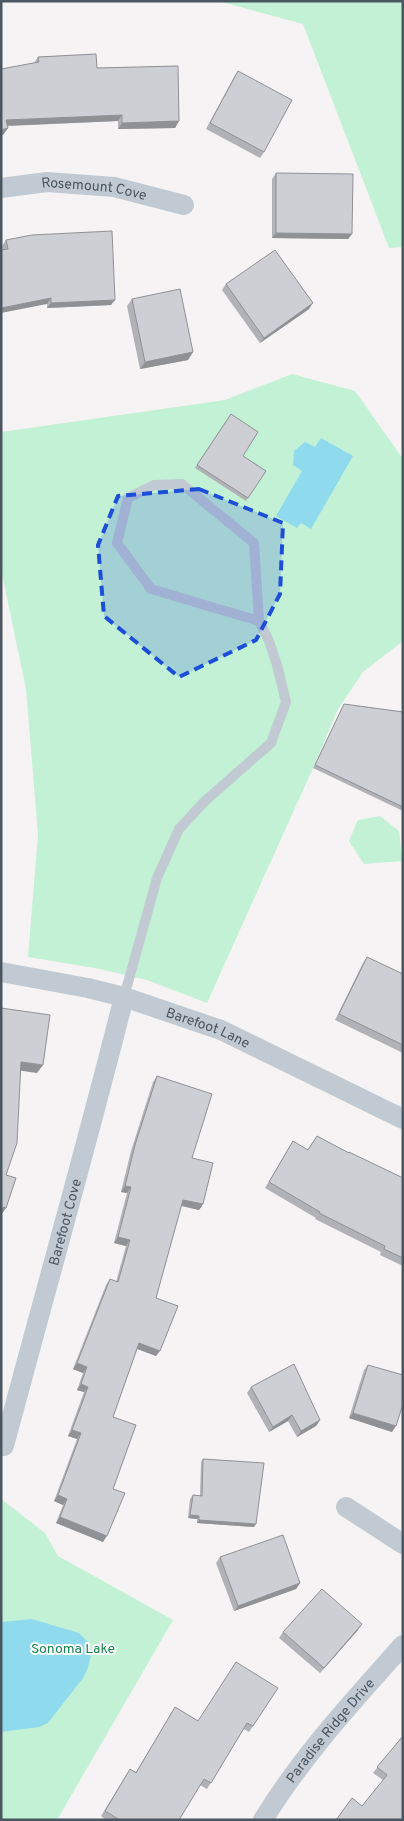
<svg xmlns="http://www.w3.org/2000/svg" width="404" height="1821" viewBox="0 0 404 1821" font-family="Overpass,sans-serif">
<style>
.green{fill:#c3f1d5}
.water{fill:#90daee}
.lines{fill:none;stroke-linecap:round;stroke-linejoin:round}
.lane{stroke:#c1cad2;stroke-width:10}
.street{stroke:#c1cad2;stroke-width:20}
.wall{fill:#b0b2b7}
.shaded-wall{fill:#909195}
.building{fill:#cdcfd5;stroke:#909195}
.marked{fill:#1d4ed8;fill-opacity:0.2;stroke:#1d4ed8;stroke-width:4;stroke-dasharray:10 6;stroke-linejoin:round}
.labels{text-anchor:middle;stroke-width:4;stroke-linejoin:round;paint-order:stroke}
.street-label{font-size:14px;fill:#4a5661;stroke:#fff}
.park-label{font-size:14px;fill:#17864f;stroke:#fff}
</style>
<rect width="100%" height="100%" fill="#f5f3f3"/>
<!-- green -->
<path class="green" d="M 218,1 L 403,1 L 403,247 L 389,248 L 303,24 Z
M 292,374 L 355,391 L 403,459 L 403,641 L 363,672 L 338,709 L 313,768 L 207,1003 L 147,980 L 100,969 L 28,957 L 38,835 L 26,689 L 1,569 L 1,432 L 225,400 Z
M 380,816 L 399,831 L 402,861 L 364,864 L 349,841 L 358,820 Z
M 1,1499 L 45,1533 L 58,1556 L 173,1620 L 57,1820 L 1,1820 Z"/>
<!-- water -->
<path class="water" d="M 321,438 L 353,456 L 311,529 L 301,523 L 297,528 L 276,516 L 302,471 L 293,465 L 294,451 L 305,442 L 315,447 Z
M 32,1619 L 79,1633 L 88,1642 L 91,1656 L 87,1670 L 83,1678 L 48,1723 L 39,1727 L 1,1732 L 1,1622 Z"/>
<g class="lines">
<!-- lane -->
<path class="lane" d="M 124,997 L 157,878 L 179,829 L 205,801 L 271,743 L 286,702 L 277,665 L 269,641 L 259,621 L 254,543 L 182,484 L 154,485 L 128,498 L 117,543 L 151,589 L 259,621"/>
<!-- street -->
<g class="street">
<path id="s1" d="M 1,188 L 47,182 L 114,187 L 184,205"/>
<path id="s2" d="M 1,972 L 88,988 L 124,997 L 221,1030 L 403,1119"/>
<path id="s3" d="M 4,1446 C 44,1296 86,1148 124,997"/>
<path d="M 346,1507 L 403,1544"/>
<path id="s4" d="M 263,1820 C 302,1756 354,1700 403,1645"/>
</g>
</g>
<!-- wall -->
<path class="wall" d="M 96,54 L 97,68 L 178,66 L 179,121 L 175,128 L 118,129 L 118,121 L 7,126 L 8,128 L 3,135 L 1,135 L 1,69 L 34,63 L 38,57 Z
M 238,71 L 264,152 L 260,158 L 206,129 L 234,77 Z
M 276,173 L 352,234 L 348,239 L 272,238 L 272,179 Z
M 6,240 L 111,305 L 47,308 L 47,304 L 3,250 L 2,246 Z
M 226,284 L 309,309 L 260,343 L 222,290 Z
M 132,299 L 193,352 L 188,360 L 140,369 L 127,306 Z
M 231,414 L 243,456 L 266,471 L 246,501 L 195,468 Z
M 344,704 L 403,712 L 403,811 L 313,768 Z
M 367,957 L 403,974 L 403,1053 L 335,1020 L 363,963 Z
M 157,1076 L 192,1158 L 203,1204 L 199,1210 L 181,1206 L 156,1298 L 156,1356 L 137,1349 L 113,1417 L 113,1489 L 103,1542 L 56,1523 L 63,1505 L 54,1501 L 77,1439 L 68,1436 L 84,1392 L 77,1390 L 83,1373 L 73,1369 L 106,1285 L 110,1279 L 116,1282 L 126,1246 L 114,1243 L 127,1193 L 121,1192 L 131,1151 L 153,1082 Z
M 317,1136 L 348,1153 L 403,1178 L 403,1266 L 380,1255 L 381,1252 L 315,1219 L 316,1218 L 265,1188 L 293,1141 L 307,1150 Z
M 368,1365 L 392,1432 L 349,1418 L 364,1370 Z
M 251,1387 L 320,1420 L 316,1426 L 297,1437 L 288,1421 L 269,1432 L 247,1393 Z
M 203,1459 L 254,1527 L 197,1523 L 197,1519 L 188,1518 L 190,1499 L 193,1495 L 200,1496 L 201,1462 Z
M 220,1557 L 300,1583 L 296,1589 L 234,1611 L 216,1563 Z
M 358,1630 L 320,1673 L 279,1638 L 283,1632 Z
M 278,1688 L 249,1732 L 244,1729 L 207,1789 L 200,1785 L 179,1820 L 106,1820 L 101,1816 L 130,1769 L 136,1772 L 175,1707 L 198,1721 Z
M 403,1736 L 403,1820 L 383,1780 L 373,1773 Z"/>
<!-- shaded-wall -->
<path class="shaded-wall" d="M 122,115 L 118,121 L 2,126 L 6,120 Z
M 179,121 L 175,128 L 118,129 L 122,123 Z
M 8,128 L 3,135 L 1,135 L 1,130 Z
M 276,233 L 352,234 L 348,239 L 272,238 Z
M 51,298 L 47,304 L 1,313 L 1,308 Z
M 115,300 L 111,305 L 47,308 L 51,303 Z
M 313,303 L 309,309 L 260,343 L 264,338 Z
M 193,352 L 188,360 L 140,369 L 145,362 Z
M 21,1062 L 43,1065 L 37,1073 L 16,1070 Z
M 125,1186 L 131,1187 L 127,1193 L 121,1192 Z
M 183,1200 L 203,1204 L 199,1210 L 179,1205 Z
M 3,1207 L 6,1208 L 1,1215 Z
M 118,1237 L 130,1240 L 126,1246 L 114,1243 Z
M 139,1343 L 160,1351 L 156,1356 L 135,1348 Z
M 77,1363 L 87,1367 L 83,1373 L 73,1369 Z
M 81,1384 L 88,1387 L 84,1392 L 77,1390 Z
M 353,1413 L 396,1426 L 392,1432 L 349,1418 Z
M 292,1415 L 288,1421 L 269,1432 L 273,1427 Z
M 320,1420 L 316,1426 L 297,1437 L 301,1431 Z
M 72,1430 L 81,1433 L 77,1439 L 68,1436 Z
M 58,1495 L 67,1499 L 63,1505 L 54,1501 Z
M 190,1515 L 199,1516 L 197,1519 L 188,1518 Z
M 60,1517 L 107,1536 L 103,1542 L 56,1523 Z
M 199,1520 L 256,1524 L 254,1527 L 197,1523 Z
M 300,1583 L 296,1589 L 234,1611 L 238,1606 Z
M 362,1624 L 358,1630 L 320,1673 L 324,1668 Z"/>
<!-- building -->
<path class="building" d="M 96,54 L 97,68 L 178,66 L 179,121 L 122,123 L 122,115 L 6,120 L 8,128 L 1,130 L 1,69 L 39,62 L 38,57 Z
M 238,71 L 292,100 L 264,152 L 210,123 Z
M 276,173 L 353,174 L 352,234 L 276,233 Z
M 112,231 L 115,300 L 51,303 L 51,298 L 1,308 L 1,250 L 8,249 L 6,240 L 32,235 Z
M 275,250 L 313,303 L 264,338 L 226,284 Z
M 180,289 L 193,352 L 145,362 L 132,299 Z
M 231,414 L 258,432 L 243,456 L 266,471 L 248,498 L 197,465 Z
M 344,704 L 403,712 L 403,807 L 315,765 Z
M 367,957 L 403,974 L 403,1045 L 339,1014 Z
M 1,1008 L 50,1015 L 43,1065 L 21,1062 L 17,1143 L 6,1175 L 16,1178 L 6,1208 L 3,1207 L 1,1215 Z
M 157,1076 L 212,1094 L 192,1158 L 213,1163 L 203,1204 L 183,1200 L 156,1298 L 178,1306 L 160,1351 L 139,1343 L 113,1417 L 136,1425 L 113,1489 L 125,1493 L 107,1536 L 60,1517 L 67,1499 L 58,1495 L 81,1433 L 72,1430 L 88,1387 L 81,1384 L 87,1367 L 77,1363 L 110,1279 L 118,1282 L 130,1240 L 118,1237 L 131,1187 L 125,1186 L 135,1145 Z
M 317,1136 L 349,1153 L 349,1152 L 403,1178 L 403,1258 L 384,1249 L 385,1246 L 319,1213 L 320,1212 L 269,1182 L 293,1141 L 308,1150 Z
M 294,1364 L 320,1420 L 301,1431 L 292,1415 L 273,1427 L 251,1387 Z
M 368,1365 L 403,1375 L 403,1404 L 396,1426 L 353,1413 Z
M 203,1459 L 264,1463 L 256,1524 L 199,1520 L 199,1516 L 190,1515 L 193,1495 L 202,1496 Z
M 283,1535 L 300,1583 L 238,1606 L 220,1557 Z
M 322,1589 L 362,1624 L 324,1668 L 283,1632 Z
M 236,1662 L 278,1688 L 253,1726 L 247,1723 L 211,1783 L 204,1779 L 179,1820 L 120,1820 L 105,1811 L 130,1769 L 136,1773 L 175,1707 L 198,1721 Z
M 403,1736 L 403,1820 L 336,1820 L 352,1798 L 362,1806 L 387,1775 L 377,1767 Z"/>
<!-- marked area -->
<path class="marked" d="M 199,489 L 283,523 L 280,594 L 256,640 L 179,677 L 104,616 L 98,545 L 118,496 Z"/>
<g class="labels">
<!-- street labels -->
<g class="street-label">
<text dy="5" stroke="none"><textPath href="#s1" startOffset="94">Rosemount Cove</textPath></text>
<text dy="5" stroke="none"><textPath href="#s2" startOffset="215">Barefoot Lane</textPath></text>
<text dy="5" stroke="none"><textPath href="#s3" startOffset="232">Barefoot Cove</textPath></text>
<text dy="5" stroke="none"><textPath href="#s4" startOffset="112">Paradise Ridge Drive</textPath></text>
</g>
<!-- park labels -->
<g class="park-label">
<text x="73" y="1653">Sonoma Lake</text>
</g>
</g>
<!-- border -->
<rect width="404" height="1821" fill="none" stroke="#4a5661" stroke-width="5"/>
</svg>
